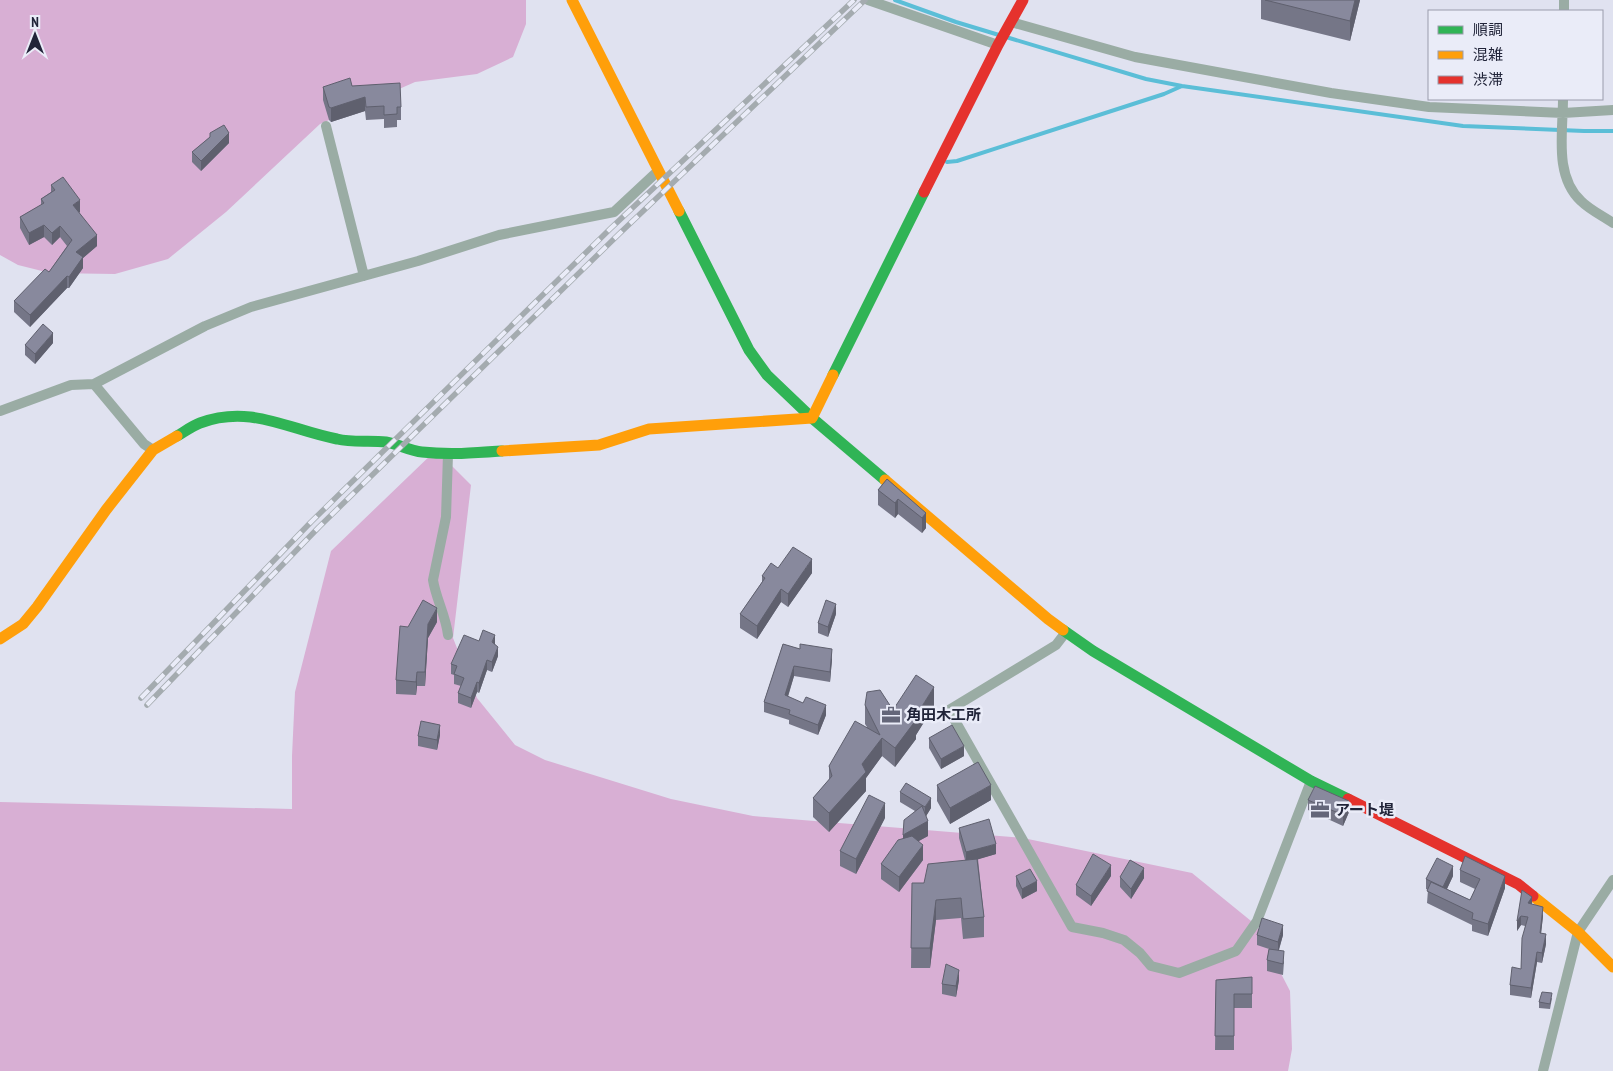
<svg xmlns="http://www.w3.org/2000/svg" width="1613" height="1071" viewBox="0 0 1613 1071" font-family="'PT Sans Narrow','Noto Sans JP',sans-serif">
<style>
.forest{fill:#d8afd4}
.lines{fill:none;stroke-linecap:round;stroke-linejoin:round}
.stream{stroke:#5bbed7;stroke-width:4}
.street{stroke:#9aaca4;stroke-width:10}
.fast{stroke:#30b455;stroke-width:11}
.slow{stroke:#ff9f0a;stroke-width:11}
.jam{stroke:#e5322d;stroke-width:11}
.rail-casing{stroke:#a4abaf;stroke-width:5.5}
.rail{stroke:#eaecf8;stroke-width:4;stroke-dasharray:11;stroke-linecap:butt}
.wall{fill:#757687}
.shaded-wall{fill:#5f606e}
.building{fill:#88899d;stroke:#5f606e}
.labels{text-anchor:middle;stroke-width:5;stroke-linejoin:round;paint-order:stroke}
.poi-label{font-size:15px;font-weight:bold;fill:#212439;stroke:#eaecf8;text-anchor:start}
</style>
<rect width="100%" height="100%" fill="#e0e2f0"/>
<!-- forest -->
<path class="forest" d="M 0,0 L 526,0 L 526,24 L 513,57 L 477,74 L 415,82 L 320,124 L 226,212 L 168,259 L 115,274 L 50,273 L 18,265 L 0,255 Z
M 436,450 L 471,485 L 453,638 L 477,698 L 515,745 L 545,760 L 671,799 L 753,816 L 1023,838 L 1192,873 L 1256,925 L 1290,991 L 1292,1049 L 1288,1071 L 0,1071 L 0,802 L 292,809 L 292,756 L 295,692 L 331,551 Z"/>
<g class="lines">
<!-- stream -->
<path class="stream" d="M 895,0 L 956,22 L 999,35
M 1006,37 L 1146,79 L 1182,86 L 1463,126 L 1584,131 L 1613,131
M 947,162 L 957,161 L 1164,94 L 1182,86"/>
<!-- street -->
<path class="street" d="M 868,0 L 998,45
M 1564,11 L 1564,0
M 1011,22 L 1135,57 L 1331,93 L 1429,107 L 1563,113 L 1613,110
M 1563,99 C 1563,132 1554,176 1581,201 C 1590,210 1603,216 1613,223
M 326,126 L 364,276
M 94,384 L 205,326 L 251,307 L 418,261 L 499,235 L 614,212 L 658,171
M 0,411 L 71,385 L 94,384 L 144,444 L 153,450
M 448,454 L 446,517 L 433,580 C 436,599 446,616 448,635
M 1066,632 L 1056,645 L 949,710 L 1072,927 L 1103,933 L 1124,940 L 1140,953 L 1151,966 L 1179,973 L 1236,951 L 1257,921 L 1311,781
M 1543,1071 L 1578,932 L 1613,880"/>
<!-- fast -->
<path class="fast" d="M 679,211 L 749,350 L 767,375 L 812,418 L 885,480
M 833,375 L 924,192
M 177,436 C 184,432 192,426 200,423 C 251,404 289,430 337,439 C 353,443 370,440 386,442 C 398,444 410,451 422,452 C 449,455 475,453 502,451
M 1063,630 L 1093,651 L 1311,781 L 1348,799"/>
<!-- slow -->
<path class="slow" d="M 572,0 L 679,211
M 502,451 L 599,445 L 649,429 L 812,418 L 833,375
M 885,480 L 1048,619 L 1063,630
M 0,639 L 23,624 L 37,607 L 106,510 L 153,450 L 177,436
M 1533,896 L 1578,932 L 1613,967"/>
<!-- jam -->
<path class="jam" d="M 924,192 L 998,45 L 1023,0
M 1348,799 L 1518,884 L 1533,896"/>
<!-- rail casing -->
<g class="rail-casing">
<path id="rail" d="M 141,698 L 311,522 L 610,229 L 854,0
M 147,705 L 319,527 L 619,234 L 865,0"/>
</g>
<!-- rail -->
<use href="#rail" class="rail"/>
</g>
<!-- wall -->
<path class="wall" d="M 1261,0 L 1360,0 L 1350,41 L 1261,19 Z
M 352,86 L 401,107 L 401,120 L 397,120 L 397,127 L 384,128 L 384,119 L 366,120 L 365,111 L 331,122 L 329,120 L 323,100 L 323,87 Z
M 210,133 L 229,143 L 201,171 L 192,162 L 192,152 L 210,137 Z
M 51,185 L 80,212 L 79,212 L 97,246 L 83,258 L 83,268 L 69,288 L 67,288 L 30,327 L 14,312 L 14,301 L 49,272 L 67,246 L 60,237 L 52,245 L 44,237 L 29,245 L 20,228 L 20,217 L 41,205 L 41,199 L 51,192 Z
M 53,343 L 35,364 L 25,355 L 25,345 Z
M 887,479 L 926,513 L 926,528 L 922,533 L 898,514 L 895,518 L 878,505 L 878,490 Z
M 778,568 L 812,573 L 788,607 L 781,602 L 757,639 L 740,628 L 740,614 L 762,582 L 762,576 Z
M 836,614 L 828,637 L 818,633 L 818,623 Z
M 437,622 L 428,638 L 425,686 L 417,686 L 416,695 L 396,694 L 396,680 L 408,627 Z
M 479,641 L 495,644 L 498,656 L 492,672 L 487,670 L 479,693 L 477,692 L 471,708 L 458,703 L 458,693 L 461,686 L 454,684 L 454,675 L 451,674 L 451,664 Z
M 783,644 L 832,659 L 830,682 L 794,676 L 788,697 L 826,715 L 818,735 L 789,724 L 789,720 L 764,712 L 764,702 Z
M 865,705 L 893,710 L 934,706 L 916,735 L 916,739 L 895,767 L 882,756 L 866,778 L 866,791 L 829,832 L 813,817 L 813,798 L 829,780 L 829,766 L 867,727 L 865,724 Z
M 440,735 L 437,750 L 418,746 L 418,736 Z
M 929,738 L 964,756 L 941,769 L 929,748 Z
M 937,785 L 991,800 L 950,824 L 937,801 Z
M 900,792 L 931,808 L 926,816 L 928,836 L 918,841 L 923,860 L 899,892 L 881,879 L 881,864 L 903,839 L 915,811 L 900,802 Z
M 1308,800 L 1349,812 L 1343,826 L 1308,810 Z
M 885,818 L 856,874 L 840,866 L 840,851 Z
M 959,828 L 996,854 L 978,859 L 984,917 L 984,937 L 963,939 L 961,918 L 936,920 L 930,968 L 911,968 L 912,883 L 924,883 L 965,860 L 959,838 Z
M 1460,870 L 1505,888 L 1488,936 L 1472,931 L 1472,925 L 1427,903 L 1428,890 L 1426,889 L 1426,879 L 1453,876 L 1447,889 L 1470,900 L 1475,889 L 1460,882 Z
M 1016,876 L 1037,891 L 1022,899 L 1016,886 Z
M 1111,876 L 1091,906 L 1076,895 L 1076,885 Z
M 1120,877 L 1144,878 L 1131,899 L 1120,887 Z
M 1522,890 L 1532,904 L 1543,916 L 1541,933 L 1546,944 L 1542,963 L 1537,962 L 1531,998 L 1510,995 L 1510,985 L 1521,969 L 1525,926 L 1521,925 L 1517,931 Z
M 1257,935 L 1283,935 L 1279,950 L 1284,962 L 1283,975 L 1267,971 L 1267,960 L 1269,949 L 1257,945 Z
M 1252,977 L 1252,1008 L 1234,1008 L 1234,1050 L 1215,1050 L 1216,980 Z
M 959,980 L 956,997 L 942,994 L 942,984 Z
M 1552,998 L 1550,1009 L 1539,1008 L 1539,1002 Z"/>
<!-- shaded-wall -->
<path class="shaded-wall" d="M 1355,0 L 1360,0 L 1350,41 L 1350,21 Z
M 365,97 L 365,111 L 331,122 L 331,108 Z
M 229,133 L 229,143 L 201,171 L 201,161 Z
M 80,200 L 80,212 L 73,217 L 73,205 Z
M 44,225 L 44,237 L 29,245 L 29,233 Z
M 60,226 L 60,237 L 52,245 L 52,233 Z
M 97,235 L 97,246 L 83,258 L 83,268 L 69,288 L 69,277 L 76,252 Z
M 67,276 L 67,288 L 30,327 L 30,315 Z
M 53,333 L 53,343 L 35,364 L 35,354 Z
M 898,499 L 898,514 L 895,518 L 895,503 Z
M 926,513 L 926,528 L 922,533 L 922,518 Z
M 812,559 L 812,573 L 788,607 L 788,594 Z
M 781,589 L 781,602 L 757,639 L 757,626 Z
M 836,604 L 836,614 L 828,637 L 828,627 Z
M 437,608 L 437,622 L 428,638 L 425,686 L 425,672 L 428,624 Z
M 495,635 L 495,645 L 492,642 Z
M 498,647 L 498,656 L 492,672 L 492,662 Z
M 832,649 L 832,659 L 830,682 L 830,672 Z
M 487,660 L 487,670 L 479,693 L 479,683 Z
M 794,666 L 794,676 L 785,705 L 785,695 Z
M 417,672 L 417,686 L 416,695 L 416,682 Z
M 477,682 L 477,692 L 471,708 L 471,698 Z
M 934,687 L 934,706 L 916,735 L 916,739 L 895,767 L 895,748 Z
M 826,705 L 826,715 L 818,735 L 818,725 Z
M 440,725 L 440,735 L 437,750 L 437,740 Z
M 882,738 L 882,756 L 866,778 L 866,791 L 829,832 L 829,813 L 862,764 Z
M 964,746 L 964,756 L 941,769 L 941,759 Z
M 991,785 L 991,800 L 950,824 L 950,808 Z
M 931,798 L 931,808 L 925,818 L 925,807 Z
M 1349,801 L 1349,812 L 1343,826 L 1343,815 Z
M 885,803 L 885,818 L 856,874 L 856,859 Z
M 928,821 L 928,836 L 903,850 L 903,835 Z
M 996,844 L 996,854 L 966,863 L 966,852 Z
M 923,845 L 923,860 L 899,892 L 899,877 Z
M 1111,865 L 1111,876 L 1091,906 L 1091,896 Z
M 1453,866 L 1453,876 L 1443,897 L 1443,887 Z
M 1144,868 L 1144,878 L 1131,899 L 1131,889 Z
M 1505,876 L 1505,888 L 1488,936 L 1488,924 Z
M 1037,881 L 1037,891 L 1022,899 L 1022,889 Z
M 1532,897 L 1532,907 L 1528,903 Z
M 936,900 L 936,920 L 930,968 L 930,948 Z
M 1543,907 L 1543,916 L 1540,943 L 1540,933 Z
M 1521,916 L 1521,925 L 1517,931 L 1517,921 Z
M 1283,925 L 1283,935 L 1278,952 L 1278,942 Z
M 1546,934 L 1546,944 L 1542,963 L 1542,953 Z
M 1537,952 L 1537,962 L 1531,998 L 1531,988 Z
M 959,970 L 959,980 L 956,997 L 956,986 Z"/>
<!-- building -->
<path class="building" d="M 1265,0 L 1355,0 L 1350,21 Z
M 350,78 L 352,86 L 400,83 L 401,107 L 397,107 L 397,114 L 384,115 L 384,106 L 366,107 L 365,97 L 331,108 L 329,107 L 323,87 Z
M 224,125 L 229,133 L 201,161 L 192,152 L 210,137 L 210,133 Z
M 63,177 L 80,200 L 73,205 L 97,235 L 76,252 L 83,257 L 69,277 L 67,276 L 30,315 L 14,301 L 45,269 L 49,272 L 72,240 L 60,226 L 52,233 L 44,225 L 29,233 L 20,217 L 44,203 L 41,199 L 55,190 L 51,185 Z
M 43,324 L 53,333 L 35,354 L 25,345 Z
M 887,479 L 926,513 L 922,518 L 898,499 L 895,503 L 878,490 Z
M 793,547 L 812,559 L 788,594 L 781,589 L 757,626 L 740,614 L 765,578 L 762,576 L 771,563 L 778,568 Z
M 423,600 L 437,608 L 428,624 L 425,672 L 417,672 L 416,682 L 396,680 L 400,626 L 408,627 Z
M 826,600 L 836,604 L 828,627 L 818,623 Z
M 483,630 L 495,635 L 492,642 L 498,647 L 492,662 L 487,660 L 479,683 L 477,682 L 471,698 L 458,693 L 464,678 L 454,674 L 457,666 L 451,664 L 464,635 L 479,641 Z
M 783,644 L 800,649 L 800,644 L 832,649 L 830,672 L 794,666 L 785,695 L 803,703 L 806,697 L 826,705 L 818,725 L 789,714 L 790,710 L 764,702 Z
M 916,675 L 934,687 L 914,719 L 916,720 L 895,748 L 882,738 L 862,764 L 866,772 L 829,813 L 813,798 L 832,776 L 829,766 L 855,721 L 880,735 L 865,705 L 867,692 L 880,690 L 893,710 Z
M 421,721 L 440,725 L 437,740 L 418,736 Z
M 952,725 L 964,746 L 941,759 L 929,738 Z
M 978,762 L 991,785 L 950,808 L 937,785 Z
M 906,783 L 931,798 L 925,807 L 900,792 Z
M 1315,786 L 1349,801 L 1343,815 L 1308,800 Z
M 869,795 L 885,803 L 856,859 L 840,851 Z
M 922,806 L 928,821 L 903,835 L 904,820 Z
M 989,819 L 996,844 L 966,852 L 959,828 Z
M 912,836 L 923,845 L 899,877 L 881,864 L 898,840 Z
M 1093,854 L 1111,865 L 1091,896 L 1076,885 Z
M 1465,856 L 1505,876 L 1488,924 L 1472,919 L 1473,913 L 1427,891 L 1431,882 L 1470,900 L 1480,879 L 1460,870 Z
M 1437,858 L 1453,866 L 1443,887 L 1426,879 Z
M 977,859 L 984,917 L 963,919 L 961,898 L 936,900 L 930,948 L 911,948 L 912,883 L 924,883 L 928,864 Z
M 1130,860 L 1144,868 L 1131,889 L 1120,877 Z
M 1030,869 L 1037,881 L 1022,889 L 1016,876 Z
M 1522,890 L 1532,897 L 1528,903 L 1543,907 L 1540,933 L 1546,934 L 1542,953 L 1537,952 L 1531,988 L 1510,985 L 1512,967 L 1521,969 L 1522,938 L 1528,917 L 1521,916 L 1517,921 Z
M 1262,918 L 1283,925 L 1278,942 L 1257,935 Z
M 1269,949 L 1284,951 L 1283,964 L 1267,960 Z
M 946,964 L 959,970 L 956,986 L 942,984 Z
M 1252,977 L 1252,994 L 1234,994 L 1234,1036 L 1215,1036 L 1216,980 Z
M 1542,992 L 1552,993 L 1550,1004 L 1539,1002 Z"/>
<!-- icons -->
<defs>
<g id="office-bare" transform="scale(1.5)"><path d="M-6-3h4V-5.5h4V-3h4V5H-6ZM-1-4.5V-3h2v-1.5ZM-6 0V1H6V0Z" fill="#646679" stroke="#eaecf8" stroke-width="2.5" paint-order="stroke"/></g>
</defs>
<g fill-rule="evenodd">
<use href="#office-bare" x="891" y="715"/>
<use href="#office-bare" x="1320" y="810"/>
</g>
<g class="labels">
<!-- poi labels -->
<g class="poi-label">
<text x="906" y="720">角田木工所</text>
<text x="1335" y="815">アート堤</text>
</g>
</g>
<!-- legend -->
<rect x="1428" y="10" width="175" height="90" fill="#eaecf8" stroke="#9a9cac"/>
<rect x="1438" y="26" width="25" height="8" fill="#30b455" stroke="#9a9cac"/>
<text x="1473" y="35" font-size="15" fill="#212439">順調</text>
<rect x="1438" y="51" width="25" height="8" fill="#ff9f0a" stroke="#9a9cac"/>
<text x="1473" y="60" font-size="15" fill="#212439">混雑</text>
<rect x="1438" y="76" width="25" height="8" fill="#e5322d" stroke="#9a9cac"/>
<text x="1473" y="85" font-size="15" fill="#212439">渋滞</text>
<!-- north arrow -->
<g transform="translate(35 35)" stroke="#eaecf8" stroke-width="4" paint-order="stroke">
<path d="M0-4L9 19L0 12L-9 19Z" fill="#212439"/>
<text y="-8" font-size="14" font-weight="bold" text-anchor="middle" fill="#212439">N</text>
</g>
</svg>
